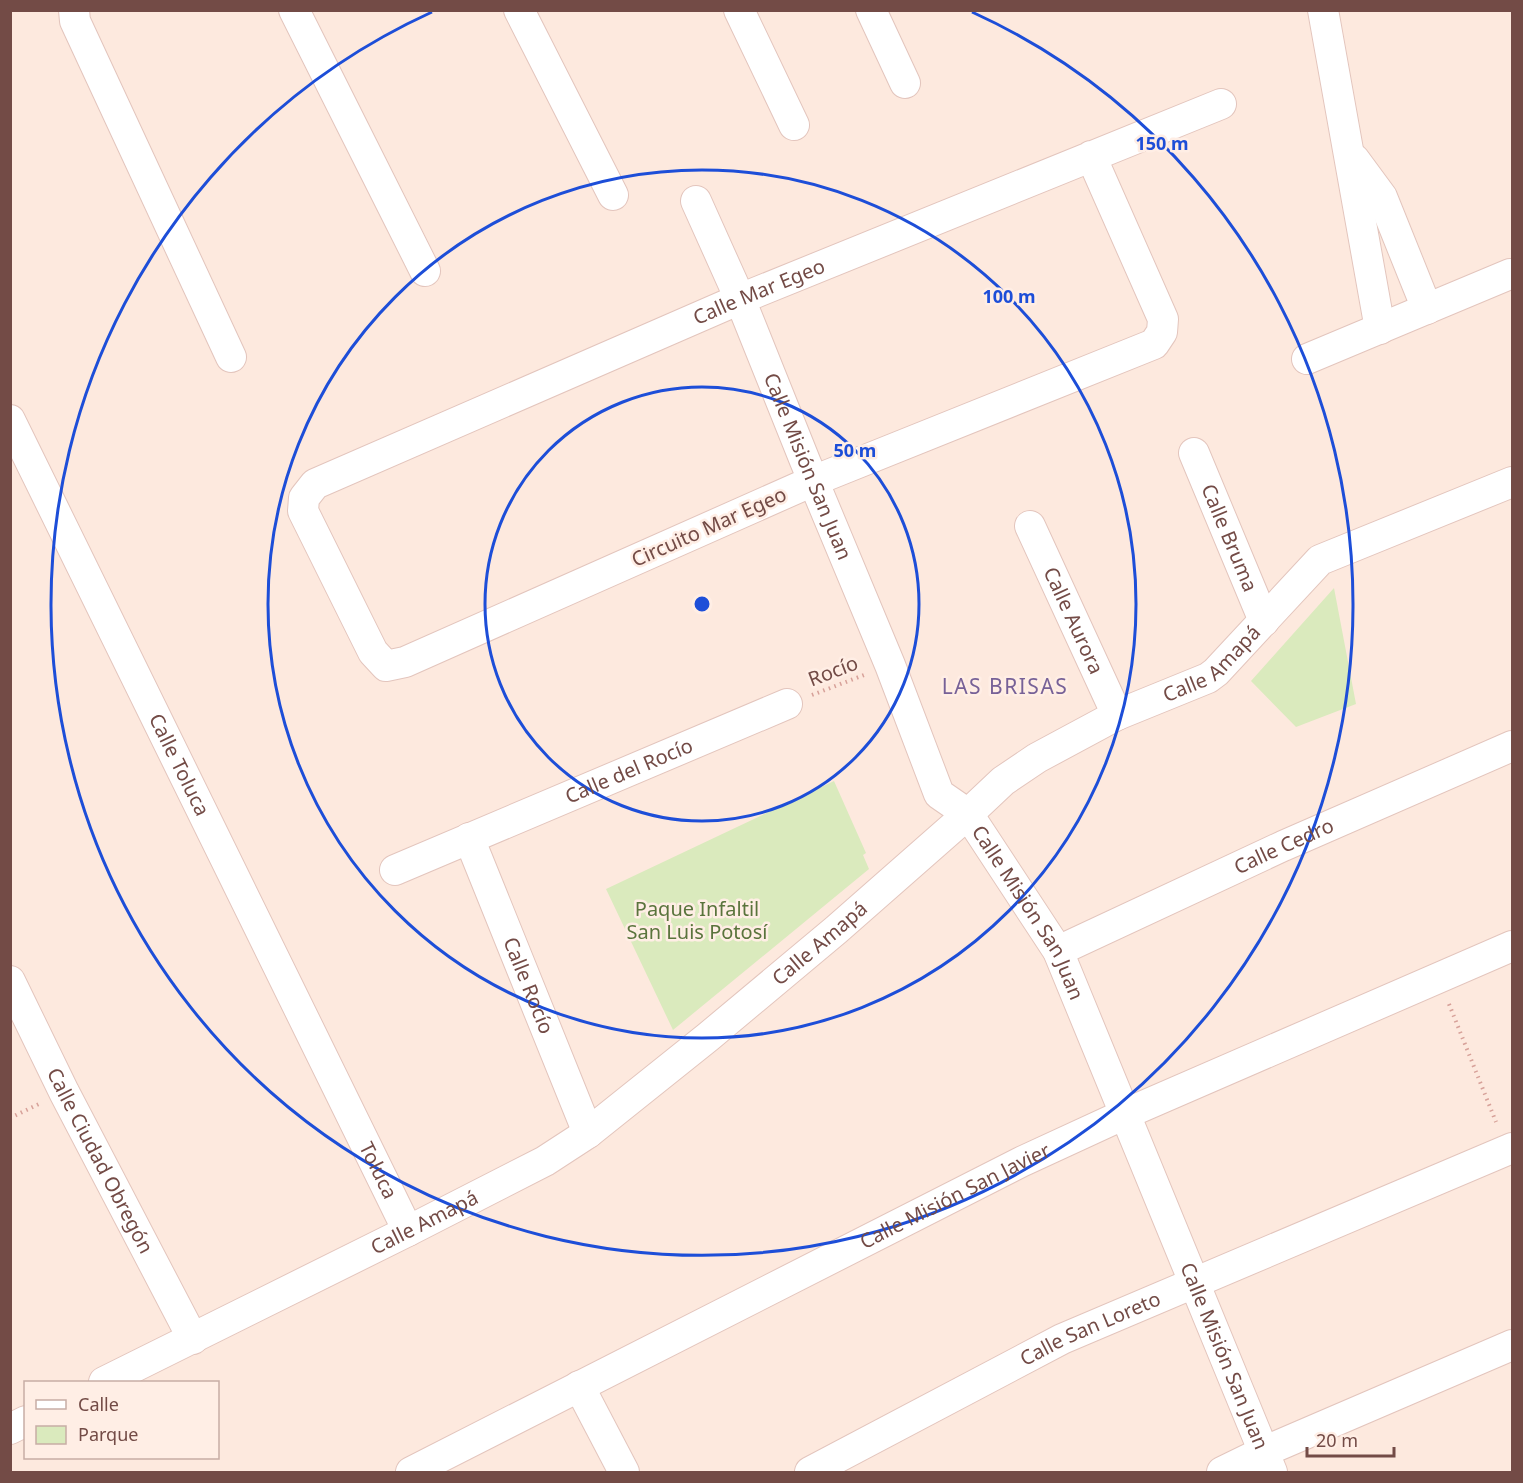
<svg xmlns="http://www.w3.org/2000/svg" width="1523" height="1483" viewBox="0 0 1523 1483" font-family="'Noto Sans',sans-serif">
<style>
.green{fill:#daeabd}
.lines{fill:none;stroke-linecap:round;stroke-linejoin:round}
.minor-casing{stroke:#e3c5bd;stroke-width:32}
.path{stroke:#d7a199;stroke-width:4;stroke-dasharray:1.5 4.5;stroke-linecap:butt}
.minor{stroke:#fff;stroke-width:30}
.ring{fill:none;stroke:#1d4ed8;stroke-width:3}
.labels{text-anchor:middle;stroke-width:5;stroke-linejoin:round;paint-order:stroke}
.street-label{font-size:20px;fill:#734b46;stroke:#ffeee5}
.park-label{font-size:20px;fill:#5a743c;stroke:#ffeee5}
.neighbourhood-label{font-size:21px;letter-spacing:1.5px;fill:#776197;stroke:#ffeee5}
.centre{fill:#1d4ed8;stroke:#ffeee5;stroke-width:3}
.ring-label{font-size:18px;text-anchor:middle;font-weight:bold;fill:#1d4ed8;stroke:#ffeee5;stroke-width:5;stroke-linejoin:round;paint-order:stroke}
</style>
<rect width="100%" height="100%" fill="#fde9de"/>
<!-- green -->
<path class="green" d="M 1334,588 L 1356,704 L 1296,727 L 1251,681 Z
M 834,781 L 866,853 L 863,855 L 869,869 L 673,1030 L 606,889 Z"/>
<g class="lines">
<!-- minor casing -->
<g class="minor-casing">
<g id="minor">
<path d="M 74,10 L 75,21 L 231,357"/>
<path d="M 294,10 L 425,271"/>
<path d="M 519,10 L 613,195"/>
<path d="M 739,10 L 794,125"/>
<path d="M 871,10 L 905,83"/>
<path d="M 1323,10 L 1380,329"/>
<path id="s1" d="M 1091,156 L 1163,319 L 1162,332 L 1154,344 L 813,481 L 405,662 L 386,666 L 373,652 L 303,511 L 304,498 L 315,484 L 740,299 L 1221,104"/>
<path d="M 1354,159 L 1382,197 L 1427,309"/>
<path id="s2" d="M 696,201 L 740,299 L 805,461 L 890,665 L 939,794 L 968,814 L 1058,951 L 1272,1472"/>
<path d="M 1307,359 L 1510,274"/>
<path id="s3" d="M 10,420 L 408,1231"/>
<path id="s4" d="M 1194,453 L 1264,621"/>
<path id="s5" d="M 1030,526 L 1117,715"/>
<path id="s6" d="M 469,838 L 588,1133"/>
<path id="s7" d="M 395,870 L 787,704"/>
<path id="s8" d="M 1058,951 L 1283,846 L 1512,746"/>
<path id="s9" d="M 10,981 L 64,1092 L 193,1339"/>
<path id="s10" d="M 104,1382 L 408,1231 L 545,1161 L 588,1133 L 708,1037 L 836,930 L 968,814 L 1003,781 L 1037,758 L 1117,715 L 1208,678 L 1216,672 L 1320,560 L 1512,482"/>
<path d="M 579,1386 L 624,1472"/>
<path d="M 10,1429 L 26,1421"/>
<path id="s11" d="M 411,1472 L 1021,1162 L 1125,1114 L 1512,946"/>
<path id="s12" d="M 810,1472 L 1062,1339 L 1512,1148"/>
<path d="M 1222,1472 L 1263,1452 L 1512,1345"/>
</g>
</g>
<!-- path -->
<path class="path" d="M 812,695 L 864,675
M 1449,1004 L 1496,1122
M 10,1118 L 39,1104"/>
<!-- minor -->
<use href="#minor" class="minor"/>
</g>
<!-- distance rings -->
<g class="ring">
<circle cx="702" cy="604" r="217"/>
<circle cx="702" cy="604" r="434"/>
<path d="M972 12A651 651 0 1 1 432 12"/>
</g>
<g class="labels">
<!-- street labels -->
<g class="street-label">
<text dy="7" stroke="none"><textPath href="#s1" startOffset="1730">Calle Mar Egeo</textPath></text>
<text dy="7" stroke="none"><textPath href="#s2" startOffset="288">Calle Misión San Juan</textPath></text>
<text transform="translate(709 527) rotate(-24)" y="7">Circuito Mar Egeo</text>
<text dy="7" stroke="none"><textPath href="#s4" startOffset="92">Calle Bruma</textPath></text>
<text dy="7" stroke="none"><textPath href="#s5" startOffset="104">Calle Aurora</textPath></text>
<text dy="7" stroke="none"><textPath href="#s10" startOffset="1330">Calle Amapá</textPath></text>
<text transform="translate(833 671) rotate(-21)" y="7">Rocío</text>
<text dy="7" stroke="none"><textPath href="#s3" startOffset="384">Calle Toluca</textPath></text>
<text dy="7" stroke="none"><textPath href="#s7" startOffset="254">Calle del Rocío</textPath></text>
<text dy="7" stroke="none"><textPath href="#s8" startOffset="249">Calle Cedro</textPath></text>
<text dy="7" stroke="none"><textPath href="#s2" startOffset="792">Calle Misión San Juan</textPath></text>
<text dy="7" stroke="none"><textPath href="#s10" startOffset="844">Calle Amapá</textPath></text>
<text dy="7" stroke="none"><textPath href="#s6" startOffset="159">Calle Rocío</textPath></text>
<text dy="7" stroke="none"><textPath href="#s9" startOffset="201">Calle Ciudad Obregón</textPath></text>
<text dy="7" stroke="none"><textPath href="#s3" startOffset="836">Toluca</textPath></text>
<text dy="7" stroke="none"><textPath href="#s11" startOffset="610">Calle Misión San Javier</textPath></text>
<text dy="7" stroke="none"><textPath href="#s10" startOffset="358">Calle Amapá</textPath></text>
<text dy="7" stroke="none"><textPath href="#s12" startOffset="315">Calle San Loreto</textPath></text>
<text dy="7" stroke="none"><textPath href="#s2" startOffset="1278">Calle Misión San Juan</textPath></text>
</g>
<!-- park labels -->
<g class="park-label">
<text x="697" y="916">Paque Infaltil<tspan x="697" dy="23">San Luis Potosí</tspan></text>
</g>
<!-- neighbourhood labels -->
<g class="neighbourhood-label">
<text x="1005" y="694">LAS BRISAS</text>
</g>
</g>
<circle cx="702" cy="604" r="9" class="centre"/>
<g class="ring-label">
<text x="1162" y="150">150 m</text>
<text x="1009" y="303">100 m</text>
<text x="855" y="457">50 m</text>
</g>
<!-- border -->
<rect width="1523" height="1483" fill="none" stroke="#734b46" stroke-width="24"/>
<!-- legend -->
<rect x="24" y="1381" width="195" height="78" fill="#ffeee5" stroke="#c7ada5" stroke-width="1.5"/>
<rect x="36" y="1400" width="30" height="9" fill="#ffffff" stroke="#c7ada5" stroke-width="1.5"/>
<text x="78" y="1411" font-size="18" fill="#734b46">Calle</text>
<rect x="36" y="1426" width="30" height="18" fill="#daeabd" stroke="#c7ada5" stroke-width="1.5"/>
<text x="78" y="1441" font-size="18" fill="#734b46">Parque</text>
<!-- scale -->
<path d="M1307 1447v9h87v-9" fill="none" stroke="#734b46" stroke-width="3"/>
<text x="1316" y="1447" font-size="18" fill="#734b46" stroke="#ffeee5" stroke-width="4.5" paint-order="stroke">20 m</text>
</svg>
